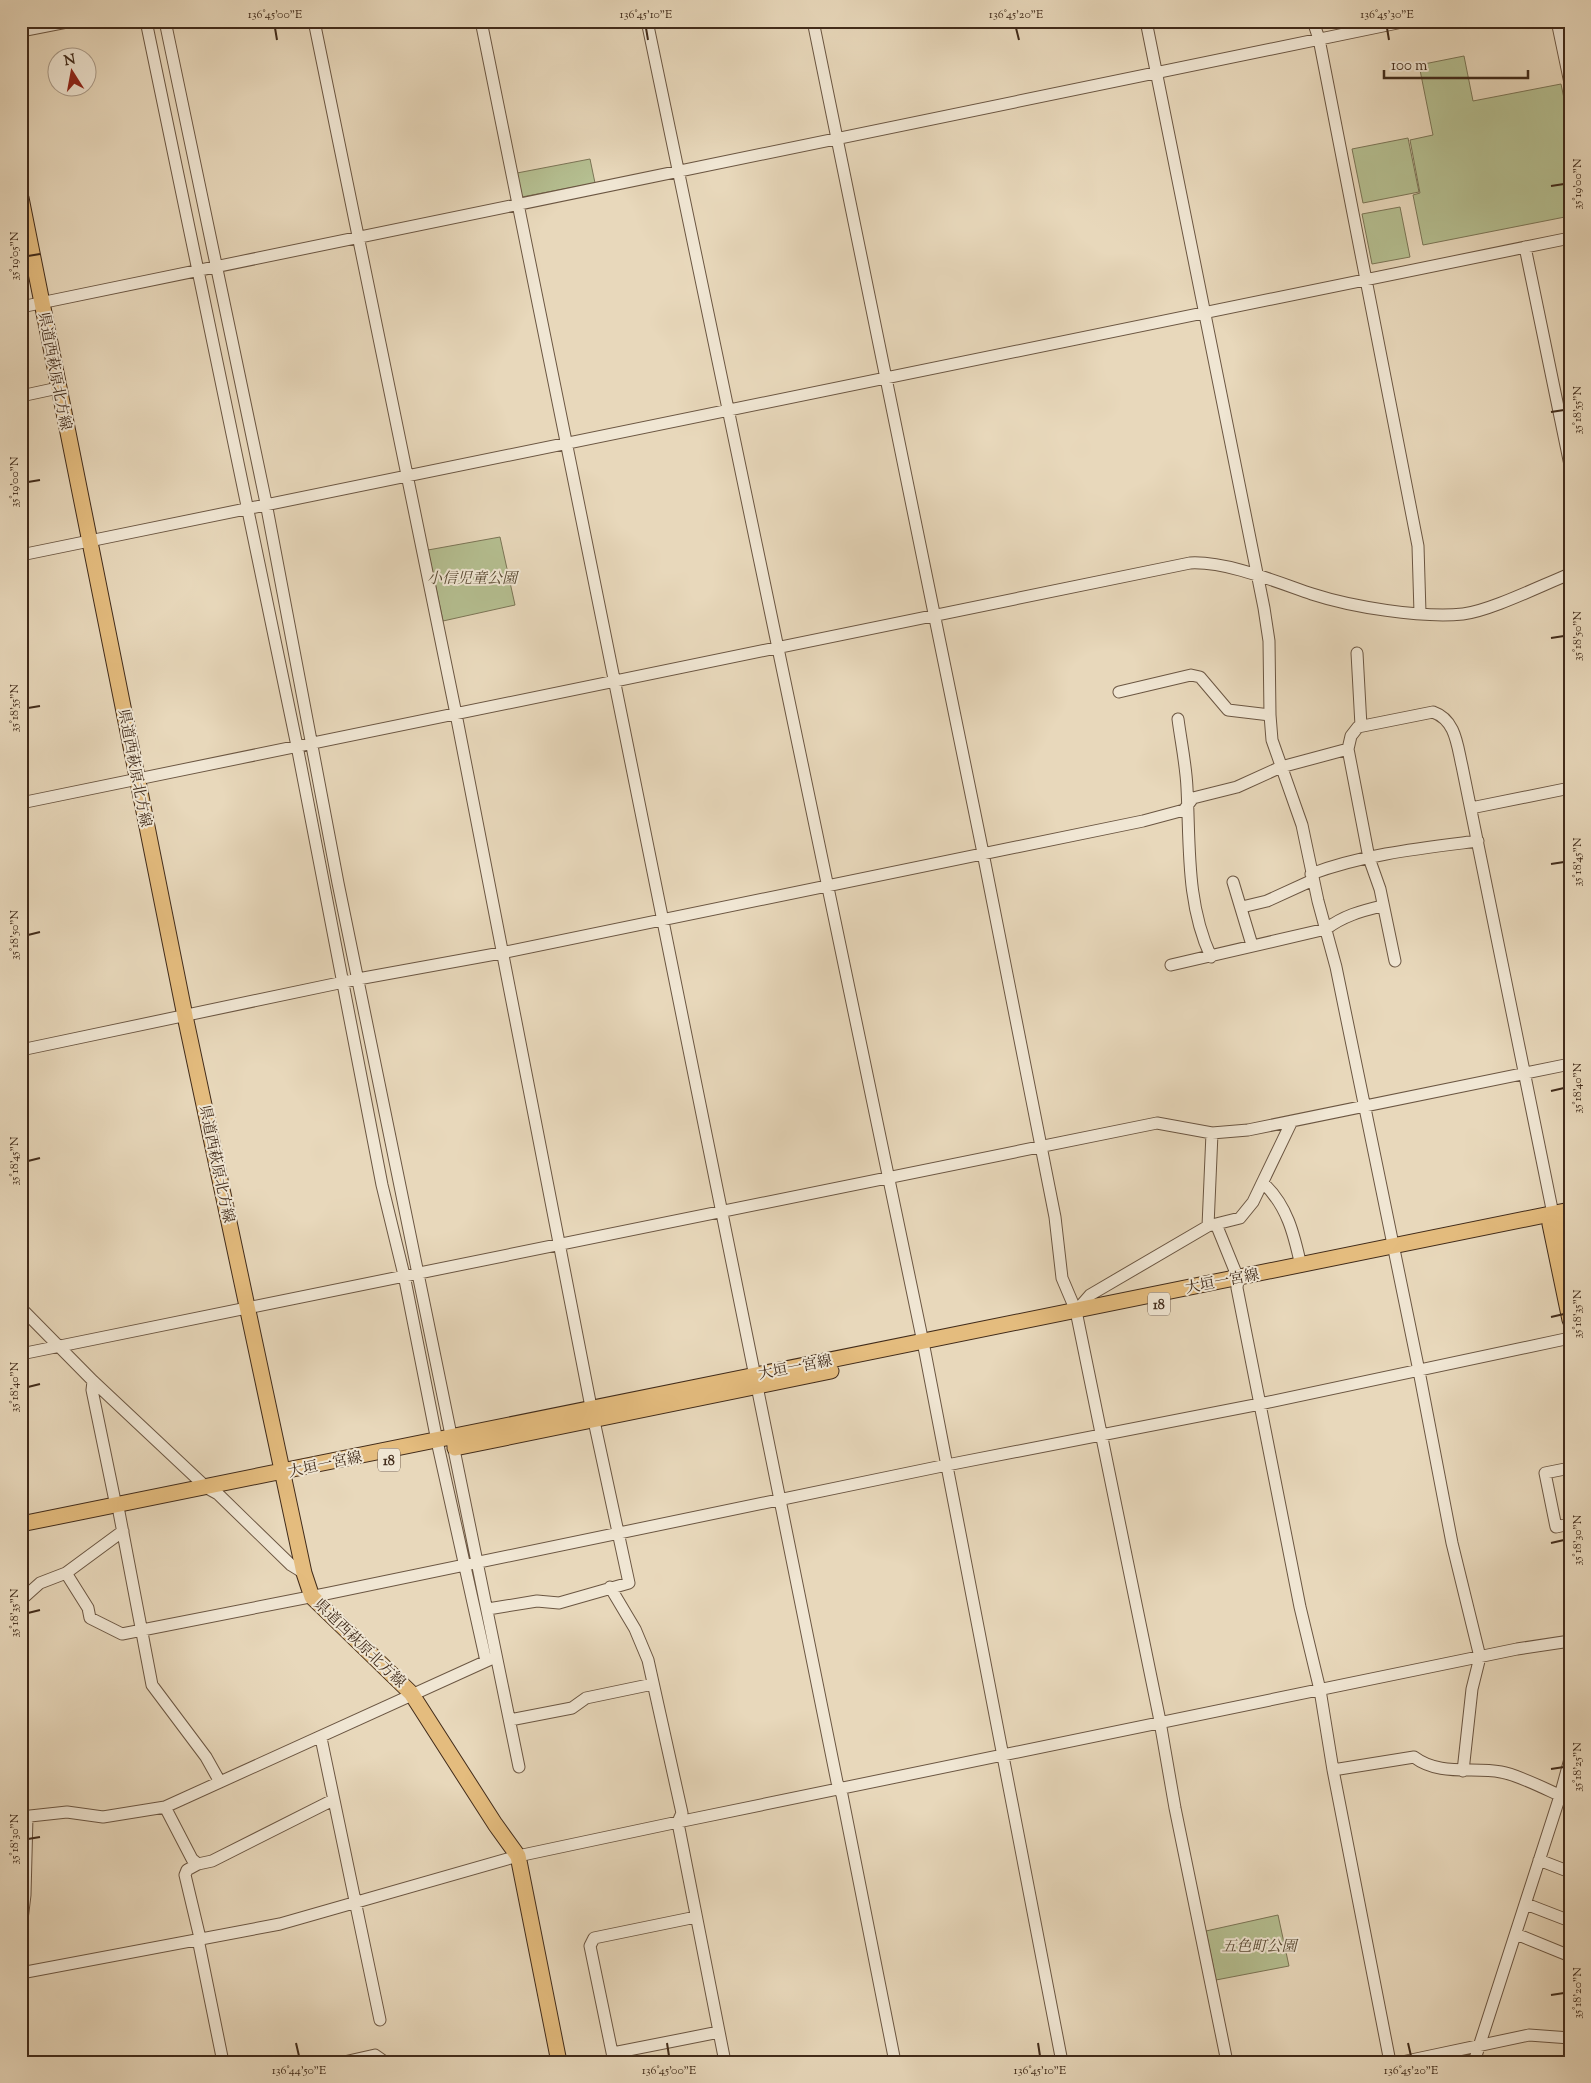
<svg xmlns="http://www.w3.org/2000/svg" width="1591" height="2083" viewBox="0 0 1591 2083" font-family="'Sorts Mill Goudy','Noto Serif JP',serif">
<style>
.green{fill:#b5bf91;stroke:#7b7556}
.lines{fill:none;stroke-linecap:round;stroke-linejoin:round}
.minor-casing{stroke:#6b5642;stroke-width:13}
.major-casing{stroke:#412b1a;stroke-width:17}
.minor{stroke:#f0e6d3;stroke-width:11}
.major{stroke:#e4bc7e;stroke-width:15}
.ticks{fill:none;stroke:#412b1a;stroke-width:2}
.labels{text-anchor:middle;stroke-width:4;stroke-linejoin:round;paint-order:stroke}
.shield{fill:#f0e6d3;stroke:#766352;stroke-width:1}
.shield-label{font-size:14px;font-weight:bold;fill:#412b1a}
.street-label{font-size:15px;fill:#412b1a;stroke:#f0e6d3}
.park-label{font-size:15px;font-style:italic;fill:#584932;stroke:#f0e6d3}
.neatline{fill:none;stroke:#412b1a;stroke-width:2}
.ticks-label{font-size:12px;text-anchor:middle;fill:#412b1a}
</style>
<rect width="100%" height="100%" fill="#e8d8bb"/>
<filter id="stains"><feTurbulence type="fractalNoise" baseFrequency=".004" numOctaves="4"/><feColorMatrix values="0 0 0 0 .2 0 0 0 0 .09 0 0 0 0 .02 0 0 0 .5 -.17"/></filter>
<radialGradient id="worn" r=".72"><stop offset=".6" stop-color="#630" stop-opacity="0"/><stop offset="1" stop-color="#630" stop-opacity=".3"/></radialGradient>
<!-- green -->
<path class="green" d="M 1464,56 L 1473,101 L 1561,84 L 1570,127 L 1570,216 L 1423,245 L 1413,195 L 1420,193 L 1410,140 L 1433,135 L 1419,65 Z
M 1408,138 L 1419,192 L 1363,203 L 1352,149 Z
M 590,159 L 595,183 L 522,197 L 517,173 Z
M 1400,207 L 1410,257 L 1372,264 L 1362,214 Z
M 500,537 L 515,605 L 443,621 L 428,550 Z
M 1278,1915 L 1289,1966 L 1216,1980 L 1206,1931 Z"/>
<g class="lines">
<!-- minor casing -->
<g class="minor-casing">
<path id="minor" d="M 146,21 L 297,746 L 382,1185 L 404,1275 L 437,1441 L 486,1661
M 165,21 L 266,503 L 338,883 L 519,1767
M 314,21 L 456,714 L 591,1407 L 629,1583 L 559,1603 L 537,1601 L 488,1609
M 481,21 L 837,1782 L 842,1795 L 895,2062
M 647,21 L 925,1352 L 1062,2062
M 813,21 L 983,853 L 1055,1217 L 1062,1278 L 1076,1311 L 1090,1295 L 1208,1226 L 1240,1218 L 1253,1202 L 1292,1121
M 1146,21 L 1264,608 L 1269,641 L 1270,715 L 1272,740 L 1302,825 L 1318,901 L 1336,967 L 1419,1371 L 1452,1543 L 1480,1657 L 1472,1689 L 1463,1771
M 1313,21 L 1319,39 L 1418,546 L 1420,613
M 1557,21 L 1570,83
M 21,31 L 72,21
M 1525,247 L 1570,465
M 21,307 L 1407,21
M 21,396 L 58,388
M 21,555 L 1570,238
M 1357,653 L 1361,726
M 1119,692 L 1191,675 L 1200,677 L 1228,710 L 1270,715
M 1178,719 C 1181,742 1186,765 1187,788 C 1190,846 1186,903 1211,957
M 21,803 L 1190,563 C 1226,561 1277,582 1312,594 C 1352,607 1420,618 1463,614 C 1490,611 1542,585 1570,574
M 1471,808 L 1570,788
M 1311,874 C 1364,854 1423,848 1478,841
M 1233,882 L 1252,945
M 1242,907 L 1267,901 L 1313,880
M 1395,961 L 1380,889 L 1369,858 L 1348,749 L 1351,736 L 1358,727 L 1433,712 C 1456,720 1457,745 1462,766 L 1553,1214
M 1171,965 L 1326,929 C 1343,916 1361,911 1382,906
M 21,1050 L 358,979 L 501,953 L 1143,821 L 1184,810 L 1193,798 L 1237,787 L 1281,767 L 1348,749
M 1263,1183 C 1287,1205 1294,1234 1301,1266
M 1216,1224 L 1238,1278 L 1237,1288 L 1300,1607 L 1320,1690 L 1333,1770 L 1390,2062
M 1208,1226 L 1212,1133
M 21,1308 L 93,1381 L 207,1488 L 218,1494 L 291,1565 L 304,1573
M 1076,1311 L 1159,1716 L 1175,1808 L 1227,2062
M 21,1354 L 1157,1123 L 1212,1133 L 1248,1130 L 1570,1064
M 93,1381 L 92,1390 L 116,1506
M 1570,1468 L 1545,1473 L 1556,1527 L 1570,1524
M 119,1512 L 152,1685 L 206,1757 L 220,1782
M 66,1573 L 88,1608 L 90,1618 L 122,1634 L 330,1593 L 947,1465 L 1260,1404 L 1570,1338
M 610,1587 L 635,1629 L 648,1660 L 682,1813 L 678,1822 L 679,1828 L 725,2062
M 21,1600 L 40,1583 L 66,1573 L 123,1531
M 510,1720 L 572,1708 L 586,1698 L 653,1684
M 321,1738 L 380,2020
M 1333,1770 L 1414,1757 C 1439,1776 1472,1767 1501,1772 C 1520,1775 1551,1792 1570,1800
M 165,1807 L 192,1859 L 198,1864 L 212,1861 L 333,1800
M 21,1817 L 67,1812 L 103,1817 L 165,1807 L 491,1659
M 1539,1860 L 1570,1872
M 198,1864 L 187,1870 L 185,1875 L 200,1938
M 1526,1904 L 1570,1921
M 21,1928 L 25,1895 L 27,1816
M 1516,1934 L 1570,1956
M 198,1939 L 223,2062
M 21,1973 L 280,1924 L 518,1856 L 678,1822 L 1517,1649 L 1570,1641
M 613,2053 L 719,2032
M 344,2062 L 375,2055 L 385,2062
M 614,2062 L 590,1946 L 594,1938 L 696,1917
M 1402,2062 L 1529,2035 L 1570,2038
M 1474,2062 L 1560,1796 L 1570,1759"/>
</g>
<!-- major casing -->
<g class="major-casing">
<path id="major" d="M 21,198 L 185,1016 L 304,1573 L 312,1597 L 411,1693 L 495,1824 L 518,1856 L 559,2062
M 1553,1214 L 1550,1224 L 1570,1320
M 1553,1214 L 1562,1222 L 1570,1259
M 455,1448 L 831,1371
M 21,1524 L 1570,1210"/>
</g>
<!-- minor -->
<use href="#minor" class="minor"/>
<!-- major -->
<use href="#major" class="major"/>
</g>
<!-- ticks -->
<path class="ticks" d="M 275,28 L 277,40M 646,28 L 648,40M 1016,28 L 1019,40M 1387,28 L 1389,40M 1551,186 L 1564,184M 28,256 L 40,254M 1551,412 L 1564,410M 28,482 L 40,480M 1551,638 L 1564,636M 28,708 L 40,706M 1551,864 L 1564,862M 28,935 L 40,932M 1551,1091 L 1564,1088M 28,1161 L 40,1158M 1551,1317 L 1564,1314M 28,1387 L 40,1384M 1551,1543 L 1564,1540M 28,1613 L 40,1610M 1551,1769 L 1564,1767M 28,1839 L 40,1837M 1551,1995 L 1564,1993M 296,2043 L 299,2056M 667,2043 L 669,2056M 1038,2043 L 1040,2056M 1408,2043 L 1411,2056"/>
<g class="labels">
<!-- shield labels -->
<g class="shield">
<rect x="1148" y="1292.5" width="22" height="23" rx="4"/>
<rect x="378" y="1448.5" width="22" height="23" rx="4"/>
</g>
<g class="shield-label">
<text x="1159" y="1309">18</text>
<text x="389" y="1465">18</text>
</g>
<!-- street labels -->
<g class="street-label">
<text transform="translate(55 371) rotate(79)" y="5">県道西萩原北方線</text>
<text transform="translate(135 768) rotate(79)" y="5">県道西萩原北方線</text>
<text transform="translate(217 1164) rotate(78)" y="5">県道西萩原北方線</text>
<text transform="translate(1222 1281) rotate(-11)" y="5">大垣一宮線</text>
<text transform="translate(795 1367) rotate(-11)" y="5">大垣一宮線</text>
<text transform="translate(325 1464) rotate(-12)" y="5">大垣一宮線</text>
<text transform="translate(360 1643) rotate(44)" y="5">県道西萩原北方線</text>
</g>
<!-- park labels -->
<g class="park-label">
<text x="472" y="583">小信児童公園</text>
<text x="1259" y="1951">五色町公園</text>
</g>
</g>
<!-- margin -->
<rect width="1591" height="2083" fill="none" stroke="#e8d8bb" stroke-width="55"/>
<!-- north arrow -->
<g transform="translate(72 72) rotate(349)"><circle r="24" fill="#f0e6d3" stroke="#aa9b89"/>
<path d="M0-4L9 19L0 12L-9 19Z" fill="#8f2418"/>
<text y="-8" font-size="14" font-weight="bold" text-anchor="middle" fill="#412b1a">N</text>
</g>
<!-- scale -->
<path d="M1384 70v8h144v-8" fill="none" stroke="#412b1a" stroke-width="2.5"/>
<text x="1391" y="70" font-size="15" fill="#412b1a" stroke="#f0e6d3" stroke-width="4" paint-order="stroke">100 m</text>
<rect x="28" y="28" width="1536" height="2028" class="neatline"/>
<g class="ticks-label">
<text x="275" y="18">136°45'00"E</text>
<text x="646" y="18">136°45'10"E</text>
<text x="1016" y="18">136°45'20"E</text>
<text x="1387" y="18">136°45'30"E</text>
<text transform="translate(1577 184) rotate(-90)" y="4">35°19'00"N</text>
<text transform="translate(14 256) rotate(-90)" y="4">35°19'05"N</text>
<text transform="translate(1577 410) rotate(-90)" y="4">35°18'55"N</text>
<text transform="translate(14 482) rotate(-90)" y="4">35°19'00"N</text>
<text transform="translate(1577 636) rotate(-90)" y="4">35°18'50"N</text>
<text transform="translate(14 708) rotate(-90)" y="4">35°18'55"N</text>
<text transform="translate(1577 862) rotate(-90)" y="4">35°18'45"N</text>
<text transform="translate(14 935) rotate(-90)" y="4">35°18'50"N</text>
<text transform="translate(1577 1088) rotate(-90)" y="4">35°18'40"N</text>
<text transform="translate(14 1161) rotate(-90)" y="4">35°18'45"N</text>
<text transform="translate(1577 1314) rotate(-90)" y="4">35°18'35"N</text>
<text transform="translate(14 1387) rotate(-90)" y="4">35°18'40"N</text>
<text transform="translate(1577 1540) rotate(-90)" y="4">35°18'30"N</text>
<text transform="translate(14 1613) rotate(-90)" y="4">35°18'35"N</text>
<text transform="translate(1577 1767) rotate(-90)" y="4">35°18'25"N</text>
<text transform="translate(14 1839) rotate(-90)" y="4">35°18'30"N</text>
<text transform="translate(1577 1993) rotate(-90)" y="4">35°18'20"N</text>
<text x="299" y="2074">136°44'50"E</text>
<text x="669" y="2074">136°45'00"E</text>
<text x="1040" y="2074">136°45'10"E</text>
<text x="1411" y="2074">136°45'20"E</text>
</g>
<rect width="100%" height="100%" filter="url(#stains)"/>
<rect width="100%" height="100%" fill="url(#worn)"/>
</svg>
